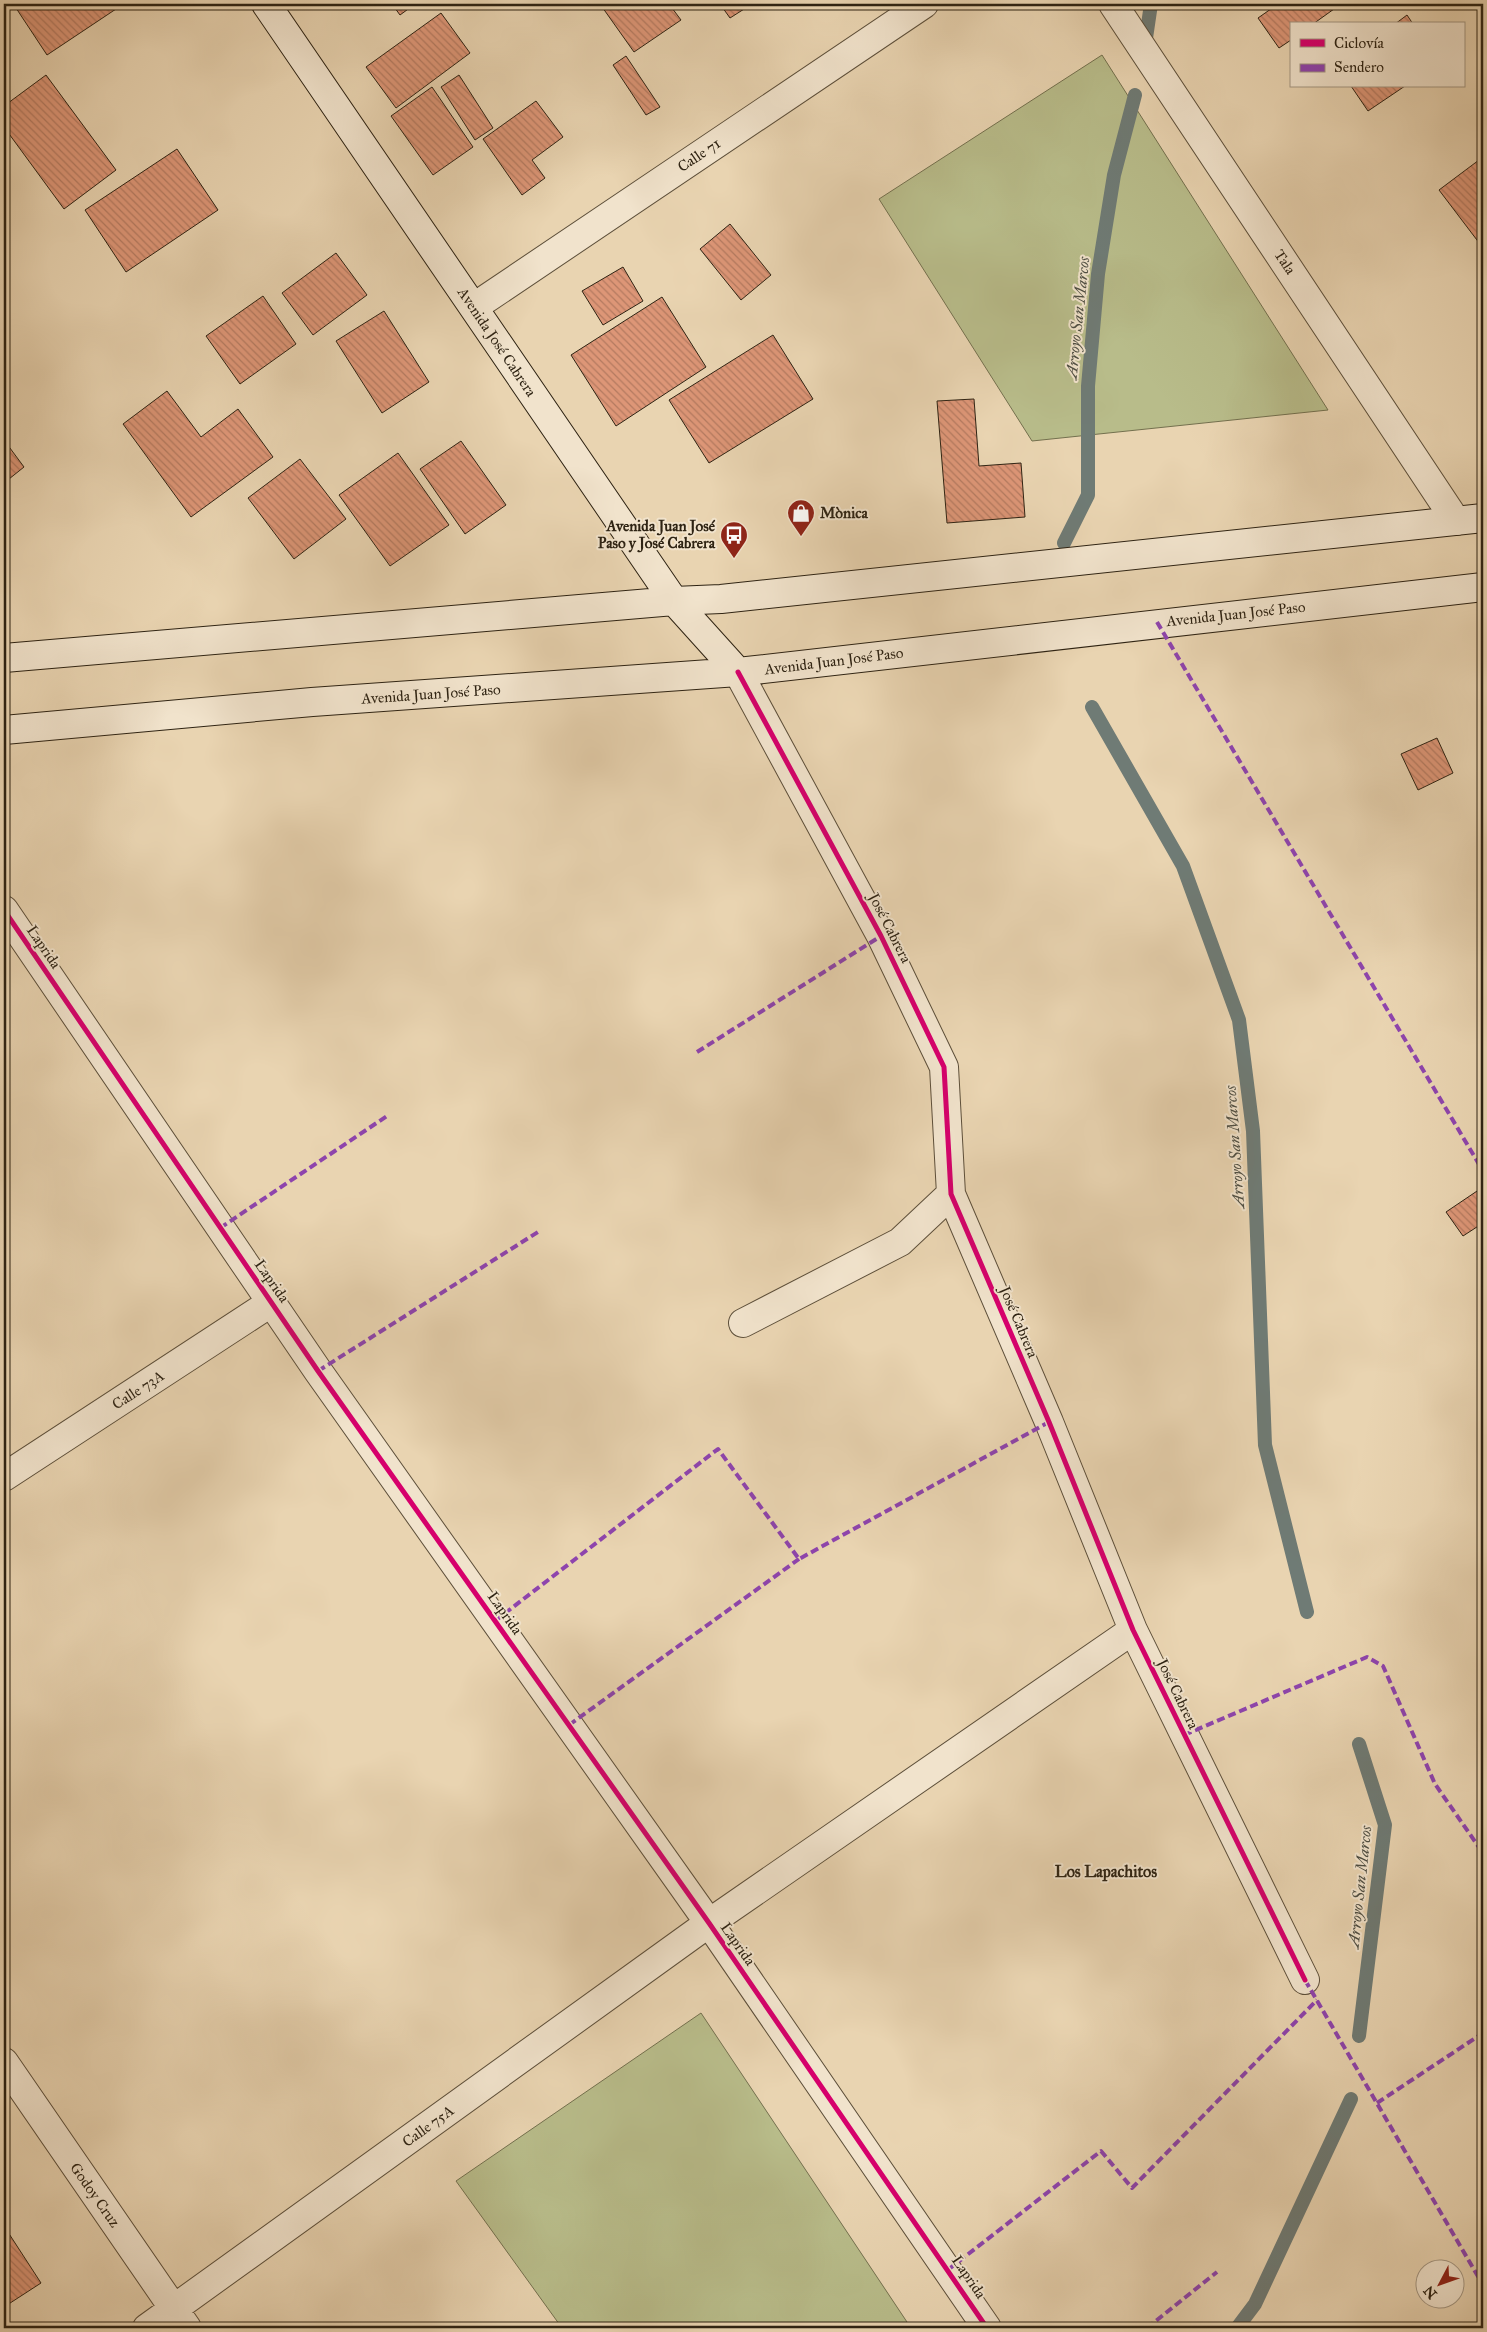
<svg xmlns="http://www.w3.org/2000/svg" width="1487" height="2332" viewBox="0 0 1487 2332" font-family="'IM FELL Great Primer',serif">
<style>
.green{fill:#b8bc8a;stroke:#73704e}
.lines{fill:none;stroke-linecap:round;stroke-linejoin:round}
.stream{stroke:#6f7b75;stroke-width:14}
.building{fill:url(#building-back-hatch);stroke:#2e2313}
.minor-casing{stroke:#5d4f3a;stroke-width:30}
.secondary-casing{stroke:#2e2313;stroke-width:30}
.minor{stroke:#f1e3cc;stroke-width:28}
.secondary{stroke:#f1e3cc;stroke-width:28}
.quiet{stroke:#8e44ad;stroke-width:4;stroke-dasharray:8 4;stroke-linecap:butt}
.cycleway-casing{stroke:#f1e3cc;stroke-width:8}
.cycleway{stroke:#d6006c;stroke-width:5}
.labels{text-anchor:middle;stroke-width:4;stroke-linejoin:round;paint-order:stroke}
.street-label{font-size:15px;fill:#2e2313;stroke:#f1e3cc}
.poi-label{font-size:15px;font-weight:bold;fill:#2e2313;stroke:#f1e3cc;text-anchor:start}
.water-label{font-size:16px;font-style:italic;fill:#4f4f44;stroke:#f1e3cc}
.neighbourhood-label{font-size:16px;font-weight:bold;fill:#2e2313;stroke:#f1e3cc}
</style>
<defs>
<pattern id="building-back-hatch" width="6" height="6" patternUnits="userSpaceOnUse" patternTransform="scale(1.25)"><rect width="6" height="6" fill="#dd9677"/><path d="M-1 5l2 2M0 0l6 6M5-1l2 2" fill="none" stroke="#b47a60"/></pattern>
</defs>
<rect width="100%" height="100%" fill="#e9d4b1"/>
<filter id="stains"><feTurbulence type="fractalNoise" baseFrequency=".004" numOctaves="4"/><feColorMatrix values="0 0 0 0 .2 0 0 0 0 .09 0 0 0 0 .02 0 0 0 .5 -.17"/></filter>
<radialGradient id="worn" r=".72"><stop offset=".6" stop-color="#630" stop-opacity="0"/><stop offset="1" stop-color="#630" stop-opacity=".3"/></radialGradient>
<!-- green -->
<path class="green" d="M 1102,55 L 1328,410 L 1032,441 L 879,199 Z
M 701,2013 L 911,2328 L 562,2328 L 456,2181 Z"/>
<g class="lines">
<!-- stream -->
<path class="stream" d="M 1146,38 L 1151,4
M 1064,543 L 1088,495 L 1088,386 L 1098,274 L 1114,175 L 1135,95
M 1092,707 L 1183,866 L 1239,1020 L 1253,1131 L 1265,1445 L 1307,1612
M 1359,2036 L 1385,1825 L 1359,1744
M 1237,2328 L 1255,2304 L 1351,2099"/>
</g>
<!-- building -->
<path class="building" d="M 22,4 L 121,4 L 122,5 L 47,55 L 16,8 Z
M 392,4 L 415,4 L 400,15 Z
M 600,4 L 669,4 L 681,20 L 634,52 Z
M 720,4 L 752,4 L 730,18 Z
M 1278,4 L 1341,4 L 1313,24 L 1291,24 L 1291,40 L 1279,48 L 1258,18 Z
M 441,13 L 470,53 L 396,108 L 366,67 Z
M 1407,15 L 1413,24 L 1395,24 Z
M 626,56 L 660,107 L 646,115 L 613,65 Z
M 46,75 L 116,170 L 64,209 L 4,127 L 4,106 Z
M 459,75 L 493,128 L 475,140 L 441,87 Z
M 1351,86 L 1405,86 L 1368,111 Z
M 432,87 L 473,147 L 433,175 L 391,116 Z
M 536,101 L 563,137 L 532,160 L 545,178 L 522,195 L 483,139 Z
M 177,149 L 218,210 L 126,272 L 85,210 Z
M 1483,157 L 1483,248 L 1439,190 Z
M 730,224 L 771,275 L 741,300 L 700,249 Z
M 336,253 L 367,295 L 313,335 L 282,293 Z
M 623,267 L 643,301 L 603,325 L 582,291 Z
M 263,296 L 296,344 L 240,384 L 206,336 Z
M 662,297 L 706,367 L 616,426 L 571,355 Z
M 384,311 L 429,382 L 382,413 L 336,341 Z
M 773,335 L 813,399 L 709,463 L 669,400 Z
M 167,391 L 201,437 L 238,409 L 273,457 L 191,517 L 123,424 Z
M 974,399 L 979,466 L 1021,463 L 1025,517 L 947,523 L 937,401 Z
M 4,440 L 24,467 L 4,483 Z
M 461,441 L 506,505 L 465,534 L 420,469 Z
M 398,453 L 449,525 L 390,566 L 339,495 Z
M 300,459 L 346,519 L 294,559 L 248,498 Z
M 1437,738 L 1453,773 L 1418,790 L 1401,754 Z
M 1483,1187 L 1483,1223 L 1463,1236 L 1446,1212 Z
M 4,2226 L 41,2283 L 4,2307 Z"/>
<g class="lines">
<!-- minor casing -->
<g class="minor-casing">
<path id="minor" d="M 1113,4 L 1456,521
M 474,307 L 924,4
M 738,672 L 881,936 L 944,1067 L 951,1194 L 1049,1422 L 1133,1630 L 1305,1980
M 4,910 L 318,1371 L 709,1923 L 987,2328
M 743,1323 L 900,1242 L 951,1194
M 4,1477 L 272,1302
M 4,2062 L 187,2328
M 147,2328 L 709,1923 L 1133,1630"/>
</g>
<!-- secondary casing -->
<g class="secondary-casing">
<path id="secondary" d="M 266,4 L 674,601 L 738,672
M 4,658 L 674,601 L 721,599 L 1483,518
M 4,730 L 312,702 L 738,672 L 1483,587"/>
</g>
<!-- minor -->
<use href="#minor" class="minor"/>
<!-- secondary -->
<use href="#secondary" class="secondary"/>
<!-- quiet -->
<path class="quiet" d="M 1157,622 L 1483,1171
M 697,1052 L 881,936
M 220,1228 L 387,1116
M 318,1371 L 538,1232
M 495,1621 L 718,1449 L 799,1559 L 1049,1422
M 569,1725 L 799,1559
M 1184,1735 L 1367,1657 L 1383,1666 L 1435,1784 L 1483,1853
M 1305,1980 L 1483,2285
M 1377,2103 L 1483,2033
M 949,2269 L 1101,2151 L 1132,2188 L 1317,2000
M 1147,2328 L 1217,2272"/>
<!-- cycleway casing -->
<g class="cycleway-casing">
<path id="cycleway" d="M 738,672 L 881,936 L 944,1067 L 951,1194 L 1049,1422 L 1133,1630 L 1305,1980
M 4,910 L 318,1371 L 709,1923 L 987,2328"/>
</g>
<!-- cycleway -->
<use href="#cycleway" class="cycleway"/>
</g>
<!-- icons -->
<defs>
<g id="shop-pin" transform="scale(1.4375)"><path d="M0 17L-7.5 6A9.5 9.5 0 1 1 7.5 6Z" fill="#8f2418" stroke="#f1e3cc"/><path d="M-5-2.5h2.3a2.7 3.5 0 0 1 5.4 0H5L5.5 6h-11ZM-1.5-2.5h3a1.5 2.3 0 0 0-3 0Z" fill="#fff"/></g>
<g id="bus-pin" transform="scale(1.4375)"><path d="M0 17L-7.5 6A9.5 9.5 0 1 1 7.5 6Z" fill="#8f2418" stroke="#f1e3cc"/><path d="M-5-6H5V4H4V6H2V4H-2V6H-4V4H-5ZM-3.5-4V0h7V-4ZM-3.5 1.2v1.5H-2V1.2ZM2 1.2v1.5H3.5V1.2Z" fill="#fff"/></g>
</defs>
<g fill-rule="evenodd">
<use href="#shop-pin" x="801" y="513"/>
<use href="#bus-pin" x="734" y="535"/>
</g>
<g class="labels">
<!-- street labels -->
<g class="street-label">
<text transform="translate(699 155) rotate(-34)" y="5">Calle 71</text>
<text transform="translate(1285 262) rotate(56)" y="5">Tala</text>
<text transform="translate(497 342) rotate(56)" y="5">Avenida José Cabrera</text>
<text transform="translate(1236 614) rotate(-6)" y="5">Avenida Juan José Paso</text>
<text transform="translate(834 661) rotate(-7)" y="5">Avenida Juan José Paso</text>
<text transform="translate(431 694) rotate(-4)" y="5">Avenida Juan José Paso</text>
<text transform="translate(890 928) rotate(63)" y="5">José Cabrera</text>
<text transform="translate(44 947) rotate(56)" y="5">Laprida</text>
<text transform="translate(272 1281) rotate(55)" y="5">Laprida</text>
<text transform="translate(1019 1322) rotate(67)" y="5">José Cabrera</text>
<text transform="translate(138 1390) rotate(-33)" y="5">Calle 73A</text>
<text transform="translate(505 1613) rotate(55)" y="5">Laprida</text>
<text transform="translate(1178 1694) rotate(64)" y="5">José Cabrera</text>
<text transform="translate(738 1944) rotate(55)" y="5">Laprida</text>
<text transform="translate(428 2126) rotate(-36)" y="5">Calle 75A</text>
<text transform="translate(95 2195) rotate(55)" y="5">Godoy Cruz</text>
<text transform="translate(969 2277) rotate(56)" y="5">Laprida</text>
</g>
<!-- poi labels -->
<g class="poi-label">
<text x="820" y="518">Mònica</text>
<text x="715" y="531" text-anchor="end">Avenida Juan José<tspan x="715" dy="17">Paso y José Cabrera</tspan></text>
</g>
<!-- water labels -->
<g class="water-label">
<text transform="translate(1077 318) rotate(-84)" y="6">Arroyo San Marcos</text>
<text transform="translate(1234 1147) rotate(-94)" y="6">Arroyo San Marcos</text>
<text transform="translate(1359 1887) rotate(-84)" y="6">Arroyo San Marcos</text>
</g>
<!-- neighbourhood labels -->
<g class="neighbourhood-label">
<text x="1106" y="1877">Los Lapachitos</text>
</g>
</g>
<!-- margin -->
<rect width="1487" height="2332" fill="none" stroke="#e9d4b1" stroke-width="20"/>
<rect x="5" y="5" width="1477" height="2322" fill="none" stroke="#2e2313" stroke-width="2.5"/>
<rect x="10" y="10" width="1467" height="2312" fill="none" stroke="#2e2313"/>
<!-- legend -->
<rect x="1290" y="22" width="175" height="65" fill="#f1e3cc" stroke="#a39682"/>
<rect x="1300" y="39" width="25" height="8" fill="#d6006c" stroke="#a39682"/>
<text x="1334" y="48" font-size="15" fill="#2e2313">Ciclovía</text>
<rect x="1300" y="64" width="25" height="8" fill="#8e44ad" stroke="#a39682"/>
<text x="1334" y="72" font-size="15" fill="#2e2313">Sendero</text>
<!-- north arrow -->
<g transform="translate(1440 2284) rotate(229)"><circle r="24" fill="#f1e3cc" stroke="#a39682"/>
<path d="M0-4L9 19L0 12L-9 19Z" fill="#8f2418"/>
<text y="-8" font-size="14" font-weight="bold" text-anchor="middle" fill="#2e2313">N</text>
</g>
<rect width="100%" height="100%" filter="url(#stains)"/>
<rect width="100%" height="100%" fill="url(#worn)"/>
</svg>
